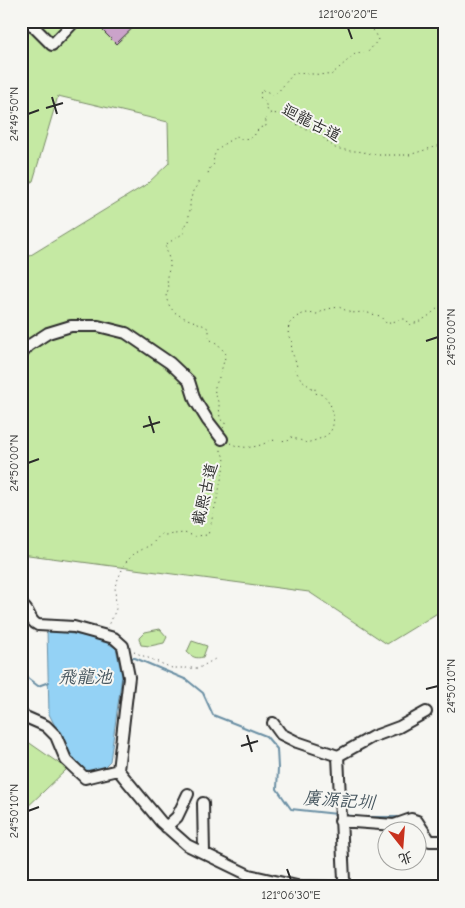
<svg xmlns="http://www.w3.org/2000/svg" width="465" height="908" viewBox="0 0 465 908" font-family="'Comic Neue','LXGW WenKai TC',sans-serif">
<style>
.green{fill:#c5e9a3;stroke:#788a67}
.water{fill:#94d2f5;stroke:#6a8fa4}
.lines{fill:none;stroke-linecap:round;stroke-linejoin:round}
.stream{stroke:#6a8fa4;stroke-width:2}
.building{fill:#cba3ca;stroke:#2b2b2b}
.minor-casing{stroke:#2b2b2b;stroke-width:14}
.path{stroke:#2b2b2b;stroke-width:1;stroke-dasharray:1 4;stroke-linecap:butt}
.minor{stroke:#f6f6f2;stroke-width:10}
.ticks{fill:none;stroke:#2b2b2b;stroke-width:2}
.labels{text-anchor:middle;stroke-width:4;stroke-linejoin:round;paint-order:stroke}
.street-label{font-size:16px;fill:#2b2b2b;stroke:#f6f6f2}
.water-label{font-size:18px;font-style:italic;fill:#45555e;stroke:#f6f6f2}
.neatline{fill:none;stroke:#2b2b2b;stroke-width:2}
.ticks-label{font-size:12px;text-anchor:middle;fill:#2b2b2b}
</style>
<rect width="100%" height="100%" fill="#f6f6f2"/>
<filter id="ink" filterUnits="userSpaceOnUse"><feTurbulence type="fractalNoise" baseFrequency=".02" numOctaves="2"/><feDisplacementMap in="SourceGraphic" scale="10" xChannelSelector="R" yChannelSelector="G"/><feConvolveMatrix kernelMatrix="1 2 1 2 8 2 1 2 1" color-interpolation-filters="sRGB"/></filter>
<g filter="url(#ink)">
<!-- green -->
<path class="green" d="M 21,21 L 444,21 L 444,609 L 387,644 L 309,592 L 21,554 L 21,261 L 147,184 L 169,163 L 168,122 L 58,96 L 33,181 L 21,188 Z
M 160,629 L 167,637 L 164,643 L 150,646 L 141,645 L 139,638 L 145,632 Z
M 192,641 L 207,646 L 203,657 C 196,659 192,657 187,652 Z
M 21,737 L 67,769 L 21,813 Z"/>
<!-- water -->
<path class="water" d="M 47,630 L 98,638 L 116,648 L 122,676 L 110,761 L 100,771 L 85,770 L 67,750 L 49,714 Z"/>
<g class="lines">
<!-- stream -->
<path class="stream" d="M 130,658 L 135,658 L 187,680 L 203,693 L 213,715 L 266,736 L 277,749 L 278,768 L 277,789 L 291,809 L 337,814
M 21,673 L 38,686 L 49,682
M 345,815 L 361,817 L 400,817 L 402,819
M 408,823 L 414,830
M 418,834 L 425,841"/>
</g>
<!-- building -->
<path class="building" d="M 112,21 L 140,21 L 116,44 L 103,31 Z"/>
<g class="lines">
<!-- minor casing -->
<g class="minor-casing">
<path id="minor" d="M 28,21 L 52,45 L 75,21
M 21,355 L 28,346 L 48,333 L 71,326 L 98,326 L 126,333 L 170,363 L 189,381 L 195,400 L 208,421 L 222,439
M 21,605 C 31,610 28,621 38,625 L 74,627 L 114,638 L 123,646 L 129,677 L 118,770 L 161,822 L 187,845 L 249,875 L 297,886 L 343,887
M 21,715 L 46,726 L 56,736 L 66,760 L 85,778 L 118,770
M 273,723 L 281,734 L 297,742 L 338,756 L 372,737 L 399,727 L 426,712
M 338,756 L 344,880 L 343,887
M 203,803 L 204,853
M 340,821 L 394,825 L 411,819 L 417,821 L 430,841 L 444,841
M 166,827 L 177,817 L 188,794"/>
</g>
<!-- path -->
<path class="path" d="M 369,21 L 378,40 L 368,52 L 355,54 L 331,75 L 294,73 L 277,93 L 272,95 L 268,92 L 261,90 L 260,96 L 261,99 L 265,101 L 267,109 L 269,113 L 279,114 L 307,130 L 319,134 L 335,148 L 350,151 L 357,151 L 379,155 L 409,155 L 444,144
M 223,428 L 225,426 L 225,423 L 220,419 L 219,405 L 214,389 L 220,375 L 226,354 L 218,344 L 209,339 L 209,329 C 193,317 171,321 166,296 L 168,290 L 167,276 L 170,267 L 170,262 L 165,245 L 184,233 L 185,230 L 183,226 L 186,224 L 188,221 L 190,210 L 190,202 L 193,191 L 198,184 L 198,182 L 205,177 L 208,174 L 209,169 L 214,164 C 211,149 226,143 237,136 L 241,139 C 253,138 253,138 259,128 L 266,126 L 266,121 L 264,120 L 271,114
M 230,443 C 243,450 258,448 271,440 C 277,441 282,440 288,441 L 291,437 C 296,439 301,440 306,443 C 313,441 322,439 328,434 C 338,426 333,402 323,395 C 320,394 318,394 315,393 L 315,388 L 311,388 L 301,379 L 295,370 L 297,367 L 295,359 L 291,351 L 292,342 L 288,335 L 289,324 L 296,317 L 305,313 L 317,314 L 327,309 L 339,307 L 351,313 L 364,312 L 380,316 L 387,324 L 401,319 L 406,319 L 410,325 C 418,322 426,319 433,312 C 437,309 439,307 444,305
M 108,628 L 116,609 L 115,586 L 125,563 L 134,554 L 152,544 L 161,534 L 165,535 L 184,533 L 195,536 L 208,535 L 218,495 L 225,460 L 221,451 L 221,447
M 134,652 L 172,668 L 199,668 L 215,659"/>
<!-- minor -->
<use href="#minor" class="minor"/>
</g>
</g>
<!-- ticks -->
<path class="ticks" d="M 348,28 L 352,39M 52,97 L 57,114M 46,108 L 63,103M 28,114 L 39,110M 426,341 L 438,337M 149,416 L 154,433M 143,427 L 160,422M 28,463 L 39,459M 426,689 L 438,686M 247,735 L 252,752M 241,746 L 258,741M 28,811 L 39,807M 287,869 L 291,880"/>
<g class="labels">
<!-- street labels -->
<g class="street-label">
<text transform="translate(312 122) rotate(27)" y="6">迴龍古道</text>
<text transform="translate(204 494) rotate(-77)" y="6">載熙古道</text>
</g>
<!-- water labels -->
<g class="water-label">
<text x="85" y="683">飛龍池</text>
<text transform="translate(339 800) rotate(4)" y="6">廣源記圳</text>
</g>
</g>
<!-- margin -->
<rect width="465" height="908" fill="none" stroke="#f6f6f2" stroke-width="55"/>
<!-- north arrow -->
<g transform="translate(402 846) rotate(163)"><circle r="24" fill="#f6f6f2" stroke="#a5a5a2"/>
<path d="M0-4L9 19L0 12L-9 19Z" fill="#c8321e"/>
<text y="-8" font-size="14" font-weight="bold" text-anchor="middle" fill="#2b2b2b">北</text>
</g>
<rect x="28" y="28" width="410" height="852" class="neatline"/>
<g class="ticks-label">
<text x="348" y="18">121°06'20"E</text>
<text transform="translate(14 114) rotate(-90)" y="4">24°49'50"N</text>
<text transform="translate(451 337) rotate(-90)" y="4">24°50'00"N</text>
<text transform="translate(14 463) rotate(-90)" y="4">24°50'00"N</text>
<text transform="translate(451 686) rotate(-90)" y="4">24°50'10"N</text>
<text transform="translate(14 811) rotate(-90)" y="4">24°50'10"N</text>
<text x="291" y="899">121°06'30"E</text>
</g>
</svg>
